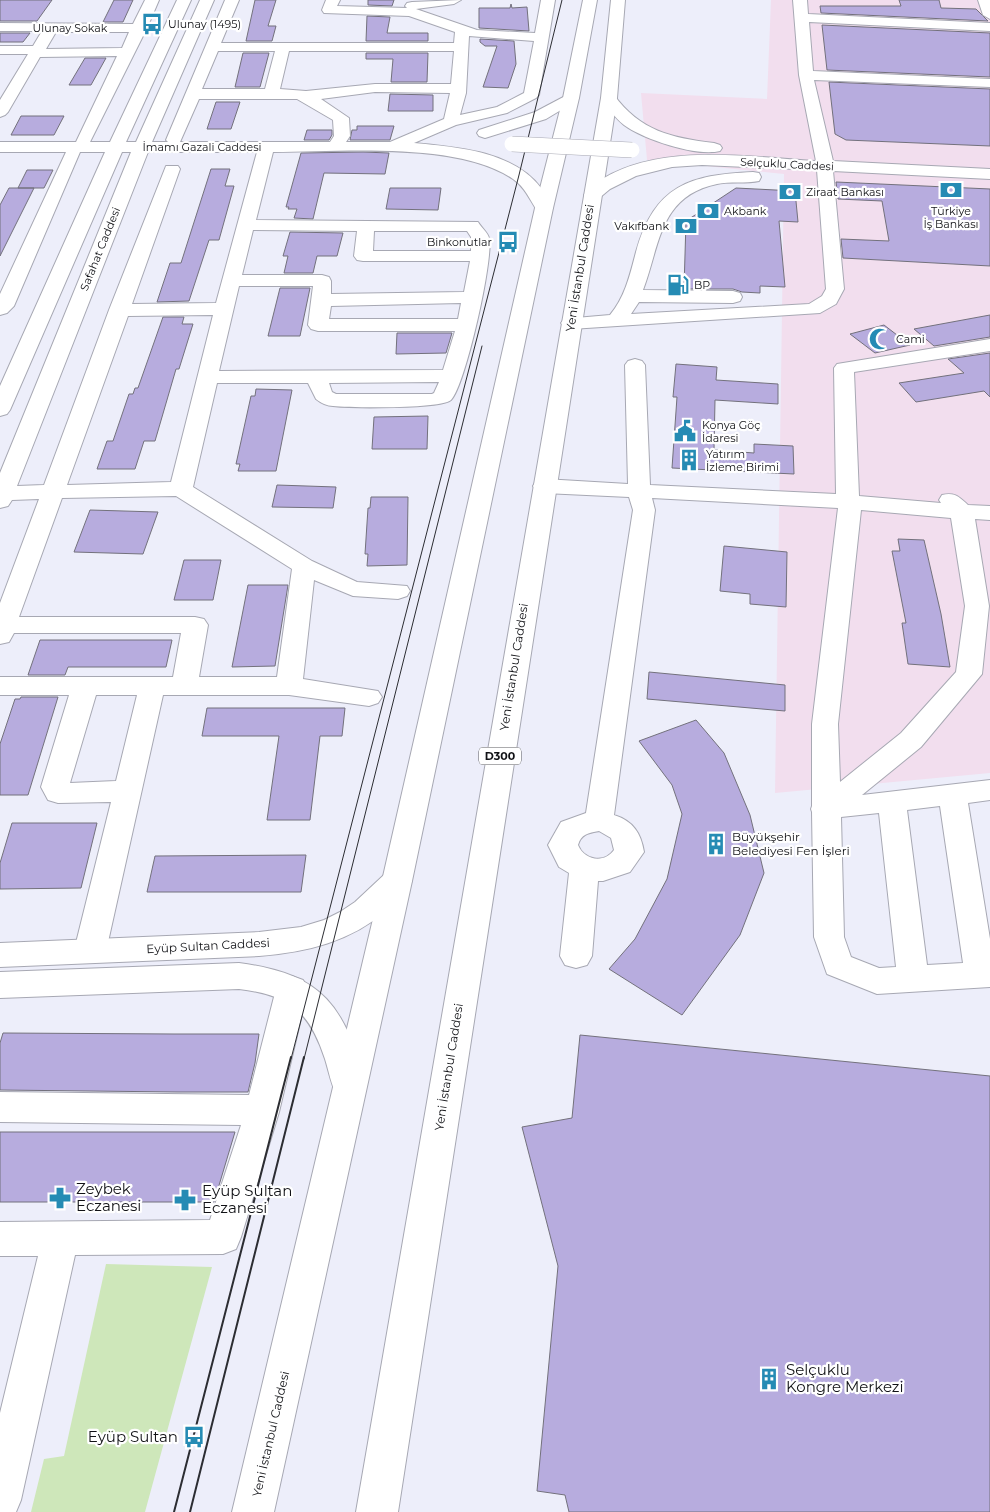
<svg xmlns="http://www.w3.org/2000/svg" width="990" height="1512" viewBox="0 0 990 1512" font-family="Montserrat,sans-serif">
<style>
.industrial{fill:#f2deee}
.green{fill:#cee7ba}
.building{fill:#b7acde;stroke:#73717c}
.lines{fill:none;stroke-linecap:round;stroke-linejoin:round}
.minor-casing{stroke:#a7a8b3;stroke-width:2}
.major-casing{stroke:#a7a8b3;stroke-width:2}
.highway-casing{stroke:#a7a8b3;stroke-width:2}
.minor{fill:#fff;fill-rule:evenodd}
.major{fill:#fff;fill-rule:evenodd}
.highway{fill:#fff;fill-rule:evenodd}
.tram-far1{stroke:#2c2d32;stroke-width:1}
.tram{stroke:#2c2d32;stroke-width:2}
.minor-bridge-casing{stroke:#a7a8b3;stroke-width:16;stroke-linecap:butt}
.minor-bridge{stroke:#fff;stroke-width:15}
.labels{text-anchor:middle;stroke-width:4.5;stroke-linejoin:round;paint-order:stroke}
.far-poi-label{font-size:11px;fill:#111216;stroke:#fff;text-anchor:start}
.far-street-label{font-size:11px;fill:#111216;stroke:#fff}
.shield{fill:#fff;stroke:#58595c;stroke-width:1}
.shield-label{font-size:11px;font-weight:bold;fill:#111216}
.street-label{font-size:12px;fill:#111216;stroke:#fff}
.poi-label{font-size:12px;fill:#111216;stroke:#fff;text-anchor:start}
.near-poi-label{font-size:15px;fill:#111216;stroke:#fff;text-anchor:start}
</style>
<rect width="100%" height="100%" fill="#edeefa"/>
<!-- industrial -->
<path class="industrial" d="M 771,0 L 990,0 L 990,773 L 775,793 L 784,174 L 647,160 L 641,93 L 767,99 Z"/>
<!-- green -->
<path class="green" d="M 106,1264 L 212,1267 L 145,1512 L 31,1512 L 44,1459 L 64,1456 Z"/>
<!-- building -->
<path class="building" d="M 0,0 L 52,0 L 37,21 L 0,21 Z
M 114,0 L 133,0 L 123,22 L 103,22 Z
M 255,0 L 276,0 L 268,26 L 276,26 L 272,41 L 246,41 Z
M 368,0 L 394,0 L 392,6 L 368,5 Z
M 899,0 L 939,0 L 941,8 L 976,9 L 988,21 L 821,13 L 820,6 L 901,6 Z
M 511,4 L 512,8 L 527,7 L 529,31 L 479,28 L 479,8 L 510,8 Z
M 367,16 L 390,17 L 387,33 L 428,33 L 428,41 L 366,41 Z
M 822,25 L 990,33 L 990,77 L 827,70 Z
M 0,33 L 30,33 L 23,42 L 0,42 Z
M 480,39 L 514,41 L 516,64 L 508,88 L 483,87 L 497,46 L 485,46 L 480,42 Z
M 243,53 L 269,53 L 260,87 L 235,87 Z
M 366,53 L 428,53 L 427,82 L 391,82 L 393,59 L 366,59 Z
M 85,58 L 106,58 L 91,85 L 69,85 Z
M 829,82 L 990,89 L 990,146 L 846,140 L 835,134 Z
M 390,94 L 433,95 L 433,111 L 388,111 Z
M 216,102 L 240,102 L 231,129 L 207,129 Z
M 21,116 L 64,116 L 54,135 L 11,135 Z
M 357,126 L 394,126 L 390,140 L 350,140 L 352,130 L 357,130 Z
M 307,130 L 332,130 L 332,135 L 329,140 L 304,140 Z
M 301,153 L 363,152 L 389,153 L 385,174 L 324,173 L 313,219 L 294,218 L 297,209 L 288,209 L 289,207 L 286,207 Z
M 211,169 L 230,169 L 225,186 L 234,186 L 219,240 L 209,240 L 189,301 L 157,302 L 170,263 L 181,263 Z
M 27,170 L 53,170 L 44,188 L 18,188 Z
M 836,182 L 990,189 L 990,266 L 843,258 L 841,239 L 889,241 L 882,201 L 838,199 Z
M 9,188 L 34,188 L 0,256 L 0,205 Z
M 390,188 L 441,188 L 438,210 L 386,209 Z
M 736,188 L 795,191 L 798,222 L 779,221 L 785,287 L 760,286 L 760,293 L 742,292 L 733,289 L 684,289 L 686,221 Z
M 290,232 L 343,233 L 337,256 L 317,256 L 313,273 L 284,273 L 288,256 L 283,256 Z
M 280,288 L 310,288 L 300,336 L 268,336 Z
M 990,315 L 990,337 L 934,346 L 914,329 Z
M 163,317 L 184,317 L 182,324 L 193,324 L 179,369 L 176,369 L 155,441 L 144,441 L 135,469 L 97,469 L 107,441 L 113,441 L 129,394 L 133,394 L 135,388 L 138,388 Z
M 884,325 L 910,345 L 875,353 L 850,334 Z
M 397,333 L 452,333 L 446,353 L 396,354 Z
M 990,353 L 990,397 L 984,391 L 916,402 L 899,383 L 964,373 L 948,359 Z
M 676,364 L 717,367 L 716,380 L 778,384 L 778,404 L 715,400 L 714,450 L 754,453 L 754,444 L 793,446 L 794,474 L 672,468 L 677,397 L 673,397 Z
M 256,389 L 292,390 L 276,471 L 238,471 L 240,464 L 236,464 L 251,396 L 255,396 Z
M 428,416 L 427,449 L 372,449 L 374,417 Z
M 277,485 L 336,487 L 333,508 L 272,507 Z
M 371,497 L 408,497 L 407,565 L 367,566 L 368,554 L 365,554 L 368,508 L 370,508 Z
M 90,510 L 158,512 L 143,554 L 74,552 Z
M 898,539 L 924,540 L 941,614 L 950,667 L 908,664 L 902,623 L 906,623 L 892,551 L 900,551 Z
M 724,546 L 787,552 L 786,607 L 750,604 L 750,594 L 720,591 Z
M 184,560 L 221,560 L 213,600 L 174,600 Z
M 248,585 L 288,585 L 275,666 L 232,667 Z
M 40,640 L 172,640 L 166,667 L 68,667 L 65,675 L 28,675 Z
M 649,672 L 785,685 L 785,711 L 647,699 Z
M 21,697 L 58,697 L 28,795 L 0,795 L 0,744 L 15,699 L 20,699 Z
M 207,708 L 345,708 L 342,736 L 320,736 L 310,820 L 267,820 L 279,736 L 202,736 Z
M 696,720 L 724,753 L 750,815 L 764,873 L 740,935 L 682,1015 L 609,969 L 635,939 L 667,879 L 682,814 L 672,785 L 639,741 Z
M 12,823 L 97,823 L 81,888 L 0,889 L 0,863 Z
M 306,855 L 301,892 L 147,892 L 155,856 Z
M 3,1033 L 174,1034 L 259,1034 L 255,1063 L 248,1092 L 178,1092 L 0,1090 L 0,1043 Z
M 580,1035 L 990,1076 L 990,1512 L 569,1512 L 565,1495 L 537,1491 L 558,1266 L 522,1127 L 572,1118 Z
M 0,1132 L 235,1132 L 214,1202 L 0,1202 Z"/>
<g class="lines">
<!-- minor casing -->
<g class="minor-casing">
<path id="minor" d="M 145,0 L 159,0 L 147,28 L 90,142 L 110,142 L 177,0 L 191,0 L 126,142 L 136,142 L 200,0 L 214,0 L 152,142 L 168,142 L 166,140 L 225,0 L 239,0 L 221,43 L 454,43 L 455,32 L 409,16 L 324,13 L 322,10 L 326,0 L 340,0 L 337,6 L 407,8 L 405,6 L 407,3 L 412,2 L 461,0 L 454,4 L 416,9 L 477,30 L 535,33 L 541,0 L 555,0 L 539,95 L 536,98 L 507,113 L 456,125 L 414,143 C 457,147 513,151 541,188 C 546,194 549,201 553,208 L 550,212 L 544,213 L 538,212 C 530,200 525,187 513,179 C 458,141 339,152 273,152 L 256,220 L 478,222 C 481,227 488,233 489,238 C 494,258 465,387 451,400 C 441,409 351,408 333,406 C 327,406 321,403 316,399 L 308,383 L 217,383 L 193,487 L 312,561 L 357,582 L 407,586 L 410,591 L 407,596 L 398,599 L 353,596 L 314,580 L 303,679 L 378,691 L 382,697 L 378,703 L 369,706 L 289,695 L 163,695 L 106,951 L 101,960 L 90,963 L 79,960 L 74,951 L 111,802 L 58,803 L 48,800 L 41,787 L 69,695 L 0,695 L 0,677 L 173,677 L 181,633 L 14,633 L 9,642 L 0,644 L 0,603 L 39,499 L 12,500 L 8,506 L 0,508 L 0,473 L 131,152 L 122,152 L 10,410 L 7,414 L 0,416 L 0,386 L 105,152 L 80,152 L 14,306 L 7,313 L 0,315 L 0,294 L 66,152 L 0,152 L 0,142 L 76,142 L 117,56 L 40,57 L 8,112 L 5,115 L 0,117 L 0,100 L 28,54 L 0,54 L 0,46 L 33,46 L 42,31 L 0,31 L 0,23 L 133,24 ZM 56,32 L 129,32 L 122,48 L 46,49 ZM 469,36 L 534,41 L 524,93 L 497,107 L 460,115 L 466,93 ZM 218,51 L 275,51 L 265,89 L 202,89 ZM 289,51 L 454,51 L 451,84 L 375,84 L 306,91 L 280,89 ZM 375,92 L 450,93 L 444,119 L 390,142 L 346,142 L 350,136 L 349,118 L 321,99 ZM 199,99 L 297,99 L 333,120 L 334,136 L 330,142 L 180,142 ZM 148,152 L 257,152 L 216,303 L 132,304 L 180,169 L 178,166 L 166,166 L 109,310 L 44,485 L 17,486 ZM 253,230 L 357,231 L 354,256 L 357,260 L 363,261 L 470,261 L 464,292 L 331,294 L 331,281 L 329,277 L 322,275 L 242,275 ZM 374,231 L 467,231 L 471,237 L 471,251 L 373,251 ZM 239,286 L 313,286 L 308,325 L 311,329 L 318,331 L 455,331 L 443,370 L 219,371 ZM 461,303 L 458,319 L 329,319 L 331,306 ZM 213,315 L 171,482 L 67,485 L 128,316 ZM 439,382 L 434,393 L 432,394 L 336,394 L 332,392 L 329,383 ZM 176,496 L 292,569 L 277,677 L 199,677 L 208,625 L 204,619 L 195,617 L 19,617 L 62,498 ZM 96,695 L 137,695 L 116,781 L 70,783 Z
M 793,0 L 807,0 L 808,14 L 990,23 L 990,31 L 809,22 L 813,71 L 990,79 L 990,87 L 814,80 L 833,161 L 990,169 L 990,179 L 833,171 L 844,289 L 836,304 L 820,313 L 571,329 L 564,327 L 561,323 L 564,319 L 610,315 C 625,297 630,275 636,252 C 655,185 689,175 753,172 L 759,173 L 761,177 L 759,181 C 745,184 730,181 717,184 C 659,196 660,245 643,290 L 733,291 L 740,293 L 742,297 L 740,301 L 733,303 L 639,302 L 631,314 L 809,304 L 822,296 L 826,289 L 817,170 L 702,165 L 672,167 L 636,176 L 610,189 L 598,199 L 586,199 L 584,195 C 588,188 597,183 604,178 C 664,143 750,157 816,161 L 799,75 Z
M 978,0 L 990,0 L 990,19 L 983,15 Z
M 571,93 L 576,95 L 579,98 L 576,101 L 546,119 L 485,138 L 479,136 L 477,133 L 479,130 L 535,112 Z
M 609,93 L 614,95 C 640,131 672,138 714,143 L 720,145 L 722,148 L 720,151 C 696,157 643,139 624,125 C 614,117 608,108 601,98 L 604,95 Z
M 990,339 L 990,351 L 854,372 L 859,496 L 941,503 L 939,500 L 942,495 C 955,492 959,497 968,505 L 990,506 L 990,520 L 975,519 L 989,606 L 982,674 L 921,747 L 862,795 L 990,780 L 990,800 L 968,803 L 990,939 L 990,987 L 877,994 L 827,974 L 814,937 L 812,812 L 811,809 L 812,806 L 812,724 L 838,508 L 652,498 L 655,510 L 614,815 C 633,821 641,833 644,852 L 630,872 L 603,881 L 598,881 L 592,956 L 587,965 L 576,968 L 565,965 L 560,956 L 569,873 L 559,867 L 548,845 L 561,822 L 586,813 L 633,510 L 629,497 L 544,493 L 536,491 L 533,486 L 536,481 L 544,479 L 628,484 L 625,365 L 628,361 L 635,359 L 642,361 L 645,365 L 650,485 L 836,494 L 834,368 L 837,364 ZM 861,510 L 951,518 L 965,606 L 956,672 L 901,733 L 840,782 L 838,724 ZM 940,806 L 963,963 L 927,965 L 907,810 ZM 879,813 L 896,967 L 879,968 L 851,957 L 844,937 L 841,817 ZM 599,831 L 611,838 L 614,850 C 604,864 584,860 578,845 C 581,834 588,833 599,831 Z
M 292,976 L 303,980 L 308,989 L 279,1112 L 241,1237 L 236,1249 L 223,1254 L 75,1255 L 21,1500 L 16,1512 L 0,1512 L 0,1413 L 38,1256 L 0,1256 L 0,1222 L 210,1220 L 241,1125 L 0,1122 L 0,1092 L 249,1095 L 276,989 L 281,980 Z"/>
</g>
<!-- major casing -->
<g class="major-casing">
<path id="major" d="M 397,870 L 408,873 L 412,881 C 406,892 396,901 387,910 C 350,942 307,952 259,956 L 0,967 L 0,943 L 259,932 L 301,927 L 324,920 L 340,912 L 355,902 L 386,873 Z
M 239,963 C 324,974 345,1007 366,1086 L 361,1096 L 349,1100 L 337,1096 C 331,1084 329,1072 325,1059 C 309,1010 289,995 239,989 L 0,998 L 0,972 Z"/>
</g>
<!-- highway casing -->
<g class="highway-casing">
<path id="highway" d="M 583,0 L 597,0 L 579,98 L 553,208 L 412,881 L 274,1512 L 232,1512 L 382,881 L 535,208 L 563,98 Z
M 611,0 L 625,0 L 617,98 L 398,1512 L 356,1512 L 601,98 Z"/>
</g>
<!-- minor -->
<use href="#minor" class="minor"/>
<!-- major -->
<use href="#major" class="major"/>
<!-- highway -->
<use href="#highway" class="highway"/>
<!-- tram-far1 -->
<path class="tram-far1" d="M 291,1059 L 519,175 L 562,0
M 304,1059 L 482,346"/>
<!-- tram -->
<path class="tram" d="M 174,1512 L 291,1057
M 190,1512 L 304,1057"/>
<!-- minor-bridge casing -->
<g class="minor-bridge-casing">
<path id="minor-bridge" d="M 512,144 L 632,150"/>
</g>
<!-- minor-bridge -->
<use href="#minor-bridge" class="minor-bridge"/>
</g>
<!-- icons -->
<defs>
<g id="bus-bare" transform="scale(1.725)"><path d="M-5-6H5V4H4V6H2V4H-2V6H-4V4H-5ZM-3.5-4V0h7V-4ZM-3.5 1.2v1.5H-2V1.2ZM2 1.2v1.5H3.5V1.2Z" fill="#258bb4" stroke="#fff" stroke-width="2.5" paint-order="stroke"/></g>
<g id="bank-bare" transform="scale(1.725)"><path d="M-6-4H6V4H-6ZM0-2.3a2.3 2.3 0 1 0 0 4.6a2.3 2.3 0 1 0 0-4.6Z" fill="#258bb4" stroke="#fff" stroke-width="2.5" paint-order="stroke"/></g>
<g id="fuel-bare" transform="scale(1.725)"><path d="M-5.5-6h7V0h2V4h1.3V-2.5L3-4.5l.8-.8L6-3V5H2.5V1h-1V6h-7ZM-4.2-4.7v3.2H.2V-4.7Z" fill="#258bb4" stroke="#fff" stroke-width="2.5" paint-order="stroke"/></g>
<g id="mosque-bare" transform="scale(1.725)"><path d="M3.5-4.9A6 6 0 1 0 3.5 4.9A5 5 0 1 1 3.5-4.9Z" fill="#258bb4" stroke="#fff" stroke-width="2.5" paint-order="stroke"/></g>
<g id="civic-bare" transform="scale(1.725)"><path d="M-.6-6.5H3V-4.5H.6V-3L4-1V1h2V6H-6V1h2V-1L-.6-3ZM-1.2 2.5V6h2.4V2.5Z" fill="#258bb4" stroke="#fff" stroke-width="2.5" paint-order="stroke"/></g>
<g id="building-bare" transform="scale(1.725)"><path d="M-4-6H4V6H1V3H-1V6H-4ZM-2.5-4.3h1.7v1.8h-1.7ZM.8-4.3h1.7v1.8H.8ZM-2.5-1h1.7V.8h-1.7ZM.8-1h1.7V.8H.8Z" fill="#258bb4" stroke="#fff" stroke-width="2.5" paint-order="stroke"/></g>
<g id="pharmacy-bare" transform="scale(1.725)"><path d="M-2-6h4v4h4v4h-4v4h-4v-4h-4v-4h4Z" fill="#258bb4" stroke="#fff" stroke-width="2.5" paint-order="stroke"/></g>
</defs>
<g fill-rule="evenodd">
<use href="#bus-bare" x="152" y="24"/>
<use href="#bank-bare" x="951" y="190"/>
<use href="#bank-bare" x="790" y="192"/>
<use href="#bank-bare" x="708" y="211"/>
<use href="#bank-bare" x="686" y="226"/>
<use href="#bus-bare" x="508" y="242"/>
<use href="#fuel-bare" x="678" y="285"/>
<use href="#mosque-bare" x="880" y="339"/>
<use href="#civic-bare" x="685" y="431"/>
<use href="#building-bare" x="689" y="460"/>
<use href="#building-bare" x="716" y="844"/>
<use href="#pharmacy-bare" x="60" y="1198"/>
<use href="#pharmacy-bare" x="185" y="1200"/>
<use href="#building-bare" x="769" y="1379"/>
<use href="#bus-bare" x="194" y="1437"/>
</g>
<g class="labels">
<!-- far-poi labels -->
<g class="far-poi-label">
<text x="168" y="28">Ulunay (1495)</text>
<text x="806" y="196">Ziraat Bankası</text>
<text x="724" y="215">Akbank</text>
<text x="951" y="215" text-anchor="middle">Türkiye<tspan x="951" dy="13">İş Bankası</tspan></text>
<text x="669" y="230" text-anchor="end">Vakıfbank</text>
<text x="492" y="246" text-anchor="end">Binkonutlar</text>
<text x="694" y="289">BP</text>
<text x="896" y="343">Cami</text>
<text x="702" y="429">Konya Göç<tspan x="702" dy="13">İdaresi</tspan></text>
<text x="706" y="458">Yatırım<tspan x="706" dy="13">İzleme Birimi</tspan></text>
</g>
<!-- far-street labels -->
<g class="far-street-label">
<text x="70" y="32">Ulunay Sokak</text>
<text x="202" y="151">İmamı Gazali Caddesi</text>
<text transform="translate(787 164) rotate(3)" y="4">Selçuklu Caddesi</text>
<text transform="translate(100 249) rotate(-68)" y="4">Safahat Caddesi</text>
</g>
<!-- shield labels -->
<rect class="shield" x="479" y="747.5" width="42" height="17" rx="4"/>
<g class="shield-label">
<text x="500" y="760">D300</text>
</g>
<!-- street labels -->
<g class="street-label">
<text transform="translate(580 268) rotate(-81)" y="4">Yeni İstanbul Caddesi</text>
<text transform="translate(514 667) rotate(-81)" y="4">Yeni İstanbul Caddesi</text>
<text transform="translate(208 946) rotate(-3)" y="4">Eyüp Sultan Caddesi</text>
<text transform="translate(449 1067) rotate(-81)" y="4">Yeni İstanbul Caddesi</text>
<text transform="translate(271 1434) rotate(-77)" y="4">Yeni İstanbul Caddesi</text>
</g>
<!-- poi labels -->
<g class="poi-label">
<text x="732" y="841">Büyükşehir<tspan x="732" dy="14">Belediyesi Fen İşleri</tspan></text>
</g>
<!-- near-poi labels -->
<g class="near-poi-label">
<text x="76" y="1194">Zeybek<tspan x="76" dy="17">Eczanesi</tspan></text>
<text x="202" y="1196">Eyüp Sultan<tspan x="202" dy="17">Eczanesi</tspan></text>
<text x="786" y="1375">Selçuklu<tspan x="786" dy="17">Kongre Merkezi</tspan></text>
<text x="178" y="1442" text-anchor="end">Eyüp Sultan</text>
</g>
</g>
</svg>
